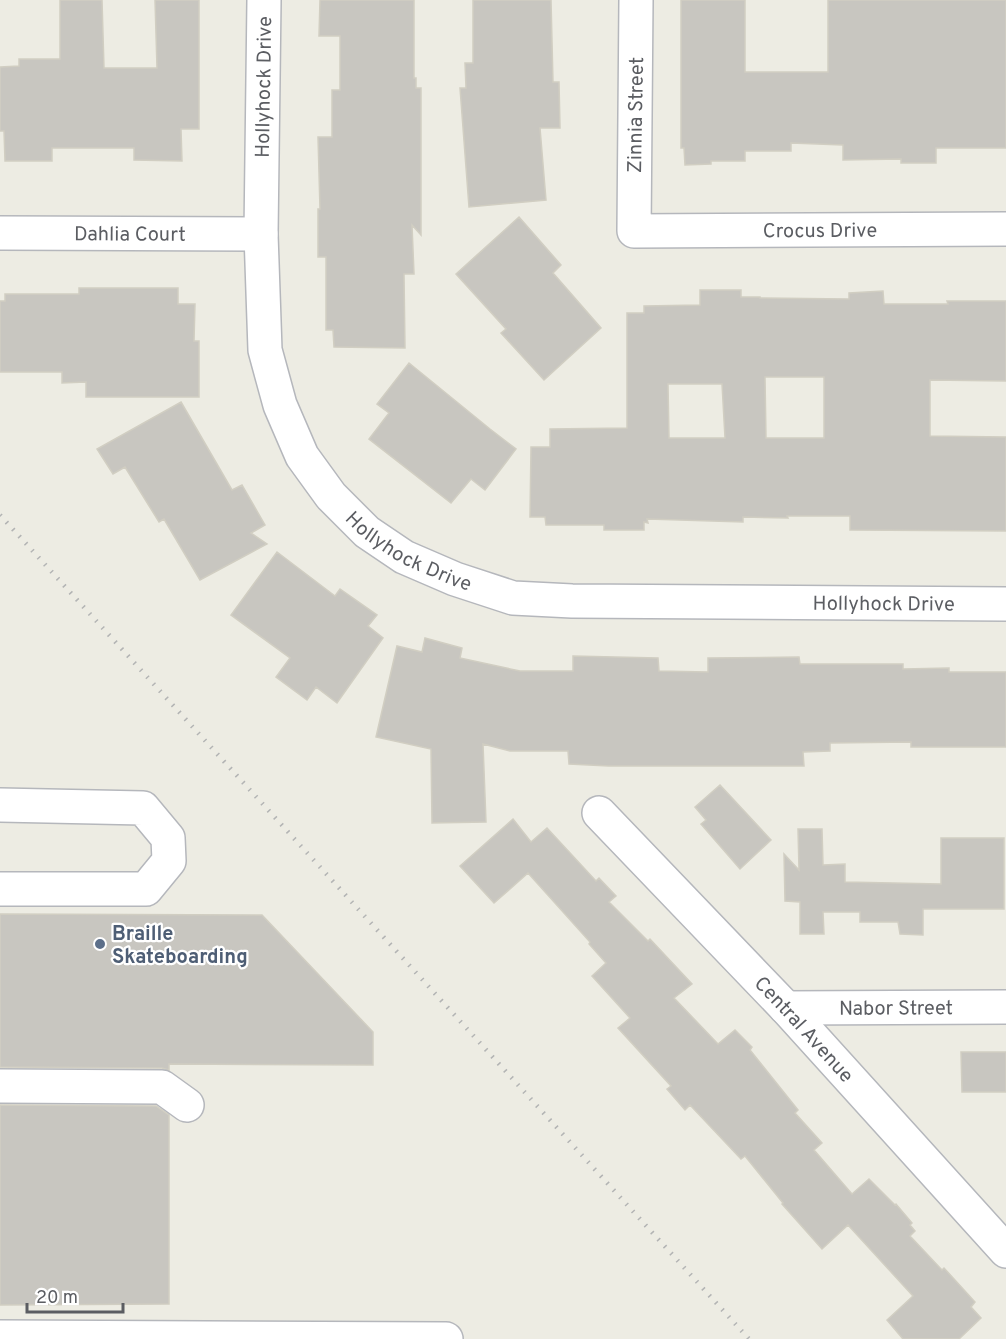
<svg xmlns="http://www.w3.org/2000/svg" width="1006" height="1339" viewBox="0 0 1006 1339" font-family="Overpass,sans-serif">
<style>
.building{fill:#c8c6c0;stroke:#d1cec2;stroke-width:1.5;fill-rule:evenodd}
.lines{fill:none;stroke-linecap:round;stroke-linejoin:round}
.minor-casing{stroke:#b5b7bc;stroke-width:36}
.minor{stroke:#fff;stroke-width:33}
.rail{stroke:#b3b4b4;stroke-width:4.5;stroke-dasharray:1.5 8;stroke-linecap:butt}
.service-dot{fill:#5c6f8a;stroke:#fff;stroke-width:2}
.labels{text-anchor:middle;stroke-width:4.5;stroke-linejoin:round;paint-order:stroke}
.street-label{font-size:20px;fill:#5b5d62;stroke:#fff}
.service-label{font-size:20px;font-weight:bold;fill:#4e5e75;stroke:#fff;text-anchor:start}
</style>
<rect width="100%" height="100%" fill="#edece3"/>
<!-- building -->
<path class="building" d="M 60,0 L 102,0 L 104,68 L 157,68 L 155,0 L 199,0 L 199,129 L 181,129 L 182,161 L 134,160 L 134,148 L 52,148 L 52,161 L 5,161 L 4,131 L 0,131 L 0,67 L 19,66 L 19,59 L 60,59 Z
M 320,0 L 414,0 L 414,78 L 416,78 L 416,88 L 421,88 L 421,235 L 412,225 L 414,274 L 404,274 L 405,348 L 334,347 L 333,330 L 326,330 L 326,257 L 318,257 L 318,209 L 320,209 L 318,137 L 332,137 L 332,90 L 340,90 L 340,36 L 319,36 Z
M 473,0 L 551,0 L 553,82 L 559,82 L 560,128 L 540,128 L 546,200 L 469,207 L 460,88 L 466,88 L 465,63 L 473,63 Z
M 681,0 L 745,0 L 745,72 L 828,72 L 828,0 L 1006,0 L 1006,148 L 936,148 L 936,163 L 901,163 L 901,159 L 843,160 L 843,145 L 791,143 L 791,151 L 745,151 L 745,161 L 711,161 L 711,164 L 685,165 L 684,148 L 681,148 Z
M 519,217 L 561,265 L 553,273 L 601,328 L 544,380 L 501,333 L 506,329 L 456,274 Z
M 79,288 L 178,288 L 178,304 L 195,304 L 194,341 L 199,341 L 199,397 L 86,397 L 86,382 L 62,383 L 62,372 L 0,372 L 0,301 L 5,301 L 5,294 L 79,294 Z
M 700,290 L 741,290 L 741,297 L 760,297 L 760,298 L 849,299 L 849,293 L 883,291 L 884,304 L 948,304 L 947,301 L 1006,301 L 1006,381 L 930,380 L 930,436 L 1006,437 L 1006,531 L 850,530 L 850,516 L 787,516 L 788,518 L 743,517 L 743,522 L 647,519 L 648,523 L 644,522 L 644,530 L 604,530 L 604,525 L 546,525 L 545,517 L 530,517 L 531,447 L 550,447 L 550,429 L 627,428 L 627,313 L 644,313 L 644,306 L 700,305 ZM 765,377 L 824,377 L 824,438 L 766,438 ZM 668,384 L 722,384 L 725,438 L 669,438 Z
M 409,363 L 490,429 L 516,449 L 485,490 L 471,479 L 451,503 L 369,439 L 389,413 L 377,404 Z
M 181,402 L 232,490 L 242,485 L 265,525 L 251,533 L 267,544 L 200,580 L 164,519 L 159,522 L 125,467 L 113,474 L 97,449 Z
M 277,552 L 335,596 L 340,589 L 377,615 L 368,626 L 383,638 L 337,703 L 316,687 L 307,700 L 276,677 L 290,658 L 231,615 Z
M 425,638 L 462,648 L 460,658 L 520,671 L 573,671 L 573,656 L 658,658 L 659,671 L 708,672 L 708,658 L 799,657 L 800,664 L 903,664 L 903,669 L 949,668 L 949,672 L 1006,672 L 1006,747 L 911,747 L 911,742 L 830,743 L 830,751 L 803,752 L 804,766 L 609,766 L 569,764 L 568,751 L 510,751 L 483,744 L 486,822 L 432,823 L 431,749 L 376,737 L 397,646 L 422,652 Z
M 720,785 L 771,840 L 740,869 L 701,824 L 706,820 L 695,807 Z
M 513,819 L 531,842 L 547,828 L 596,881 L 599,878 L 616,896 L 609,902 L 648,941 L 650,939 L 692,984 L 674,998 L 718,1044 L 735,1030 L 752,1047 L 750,1050 L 798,1110 L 795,1113 L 822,1143 L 814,1150 L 852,1194 L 869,1179 L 895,1205 L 896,1204 L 912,1223 L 910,1225 L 915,1231 L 910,1236 L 942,1270 L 944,1268 L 975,1302 L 971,1307 L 981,1318 L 959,1339 L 903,1339 L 887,1320 L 913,1296 L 848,1225 L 822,1249 L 782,1204 L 783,1203 L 745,1156 L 741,1159 L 690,1105 L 685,1110 L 667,1089 L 671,1086 L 618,1028 L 630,1018 L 592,976 L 606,963 L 589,944 L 590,942 L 528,873 L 494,903 L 460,866 Z
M 798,829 L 822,829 L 823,865 L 845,864 L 845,882 L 941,884 L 941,838 L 1004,838 L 1004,909 L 923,909 L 923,935 L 900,934 L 898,922 L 860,922 L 860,912 L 823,912 L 824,934 L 800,934 L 800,902 L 785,901 L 784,854 L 799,870 Z
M 0,914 L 262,915 L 373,1032 L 373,1065 L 169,1064 L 169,1070 L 162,1068 L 0,1067 Z
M 961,1052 L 1006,1052 L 1006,1092 L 962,1092 Z
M 0,1105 L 156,1106 L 169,1115 L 169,1304 L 0,1305 Z"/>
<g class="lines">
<!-- minor casing -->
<g class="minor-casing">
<g id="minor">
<path id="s1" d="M 264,0 L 261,234 L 265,350 L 280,405 L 302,456 L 331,496 L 367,532 L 404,557 L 455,579 L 513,598 L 572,601 L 1006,604"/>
<path id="s2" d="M 636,0 L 634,231 L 1006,229"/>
<path id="s3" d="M 0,233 L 261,234"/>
<path d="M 0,805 L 143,808 L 168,838 L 169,861 L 146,889 L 0,889"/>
<path id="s4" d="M 599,813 L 786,1008 L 1006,1251"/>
<path id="s5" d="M 786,1008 L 1006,1007"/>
<path d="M 0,1086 L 162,1087 L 187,1105"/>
<path d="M 0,1337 L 446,1339"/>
</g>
</g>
<!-- minor -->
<use href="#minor" class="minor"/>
<!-- rail -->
<path class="rail" d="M 0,515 L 749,1339"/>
</g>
<!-- markers -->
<circle class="service-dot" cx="100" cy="944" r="6"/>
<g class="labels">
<!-- street labels -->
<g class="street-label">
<text transform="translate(263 87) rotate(-89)" y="7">Hollyhock Drive</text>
<text transform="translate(635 115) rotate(-89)" y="7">Zinnia Street</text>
<text dy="7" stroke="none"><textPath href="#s2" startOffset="417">Crocus Drive</textPath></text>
<text dy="7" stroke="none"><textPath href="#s3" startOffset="130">Dahlia Court</textPath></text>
<text dy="7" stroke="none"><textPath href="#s1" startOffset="609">Hollyhock Drive</textPath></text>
<text dy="7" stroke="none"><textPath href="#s1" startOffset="1095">Hollyhock Drive</textPath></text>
<text dy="7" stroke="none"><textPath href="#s5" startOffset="110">Nabor Street</textPath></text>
<text dy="7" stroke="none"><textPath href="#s4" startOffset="298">Central Avenue</textPath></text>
</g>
<!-- service labels -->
<g class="service-label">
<text x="112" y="940">Braille<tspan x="112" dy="23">Skateboarding</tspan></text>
</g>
</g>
<!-- scale -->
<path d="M27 1303v9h96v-9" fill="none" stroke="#5b5d62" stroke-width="3"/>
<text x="36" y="1303" font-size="18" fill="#5b5d62" stroke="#ffffff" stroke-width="4.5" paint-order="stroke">20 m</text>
</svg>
